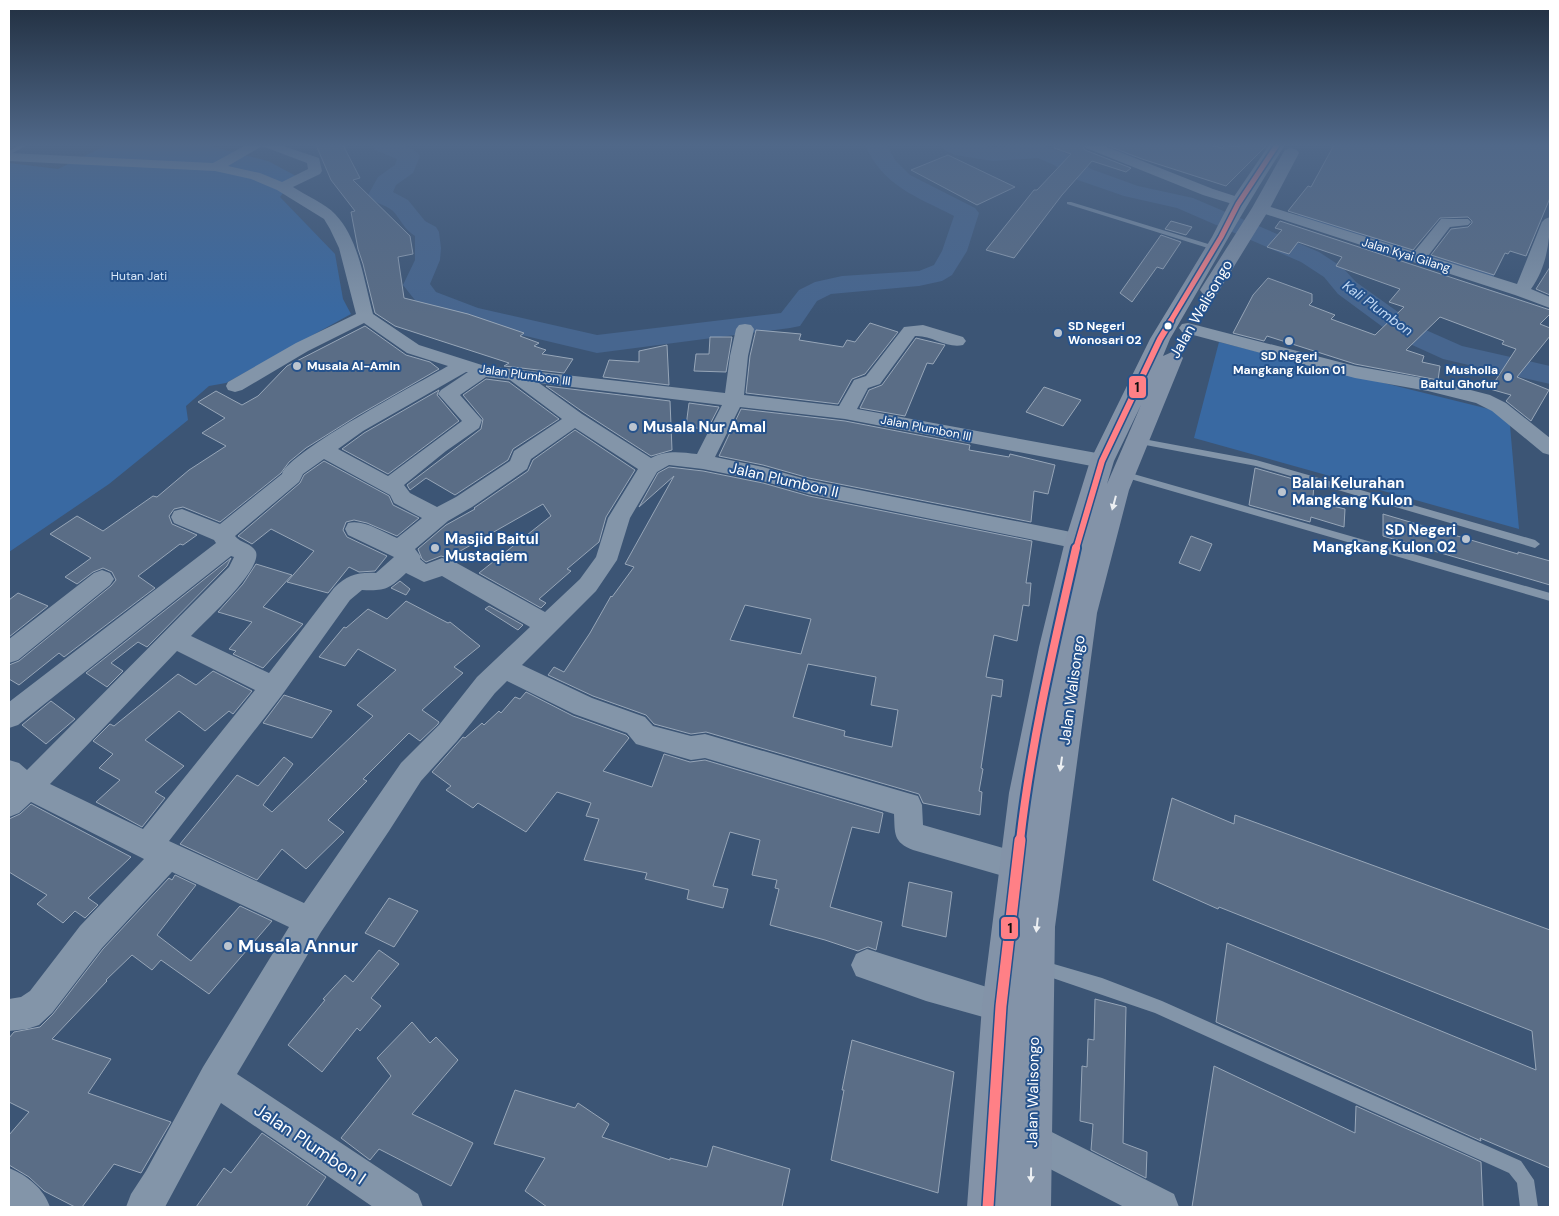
<svg xmlns="http://www.w3.org/2000/svg" width="1559" height="1216" viewBox="0 0 1559 1216" font-family="'DM Sans',sans-serif">
<style>
.green{fill:#3969a2}
.lines{fill:none;stroke-linecap:round;stroke-linejoin:round}
.stream{stroke:#47668f;stroke-width:4}
.river{fill:#47668f;fill-rule:evenodd}
.building{fill:#5a6d86;stroke:#97a6b8;fill-rule:evenodd}
.service{fill:#8395a9;fill-rule:evenodd}
.minor{fill:#8395a9;fill-rule:evenodd}
.trunk{fill:#8393a8;fill-rule:evenodd}
.bus-1-far3-casing{stroke:#25528c;stroke-width:8}
.bus-1-far2-casing{stroke:#25528c;stroke-width:9}
.bus-1-far1-casing{stroke:#25528c;stroke-width:12}
.bus-1-casing{stroke:#25528c;stroke-width:14}
.bus-1-far3{stroke:#ff8086;stroke-width:5}
.bus-1-far2{stroke:#ff8086;stroke-width:6}
.bus-1-far1{stroke:#ff8086;stroke-width:8}
.bus-1{stroke:#ff8086;stroke-width:11}
.oneway{fill:#eceff2}
.bus-dot{fill:#fff;stroke:#25528c;stroke-width:2}
.poi-dot{fill:#bbc4cf;stroke:#25528c;stroke-width:2}
.labels{text-anchor:middle;stroke-width:4;stroke-linejoin:round;paint-order:stroke}
.far-street-label{font-size:12px;fill:#fff;stroke:#25528c}
.far-park-label{font-size:12px;fill:#d8e7f8;stroke:#25528c}
.far-poi-label{font-size:12px;font-weight:bold;fill:#fff;stroke:#25528c;text-anchor:start}
.far-water-label{font-size:14px;font-style:italic;fill:#c0d7f2;stroke:#25528c}
.street-label{font-size:15px;fill:#fff;stroke:#25528c}
.poi-label{font-size:15px;font-weight:bold;fill:#fff;stroke:#25528c;text-anchor:start}
.near-poi-label{font-size:18px;font-weight:bold;fill:#fff;stroke:#25528c;text-anchor:start}
.near-street-label{font-size:18px;fill:#fff;stroke:#25528c}
.line-badge{stroke:#25528c;stroke-width:2}
.pale-badge-label{font-size:14px;text-anchor:middle;font-weight:bold;fill:#111}
</style>
<rect width="100%" height="100%" fill="#3c5575"/>
<!-- green -->
<path class="green" d="M 107,145 L 206,145 L 268,161 L 296,176 L 280,197 L 335,254 L 343,299 L 351,314 L 226,383 L 209,386 L 186,406 L 188,420 L 109,484 L 9,552 L 9,163 L 58,169 Z
M 1219,342 L 1509,414 L 1519,529 L 1194,438 Z"/>
<g class="lines">
<!-- stream -->
<path class="stream" d="M 1102,145 L 1133,157
M 1300,216 L 1492,276"/>
<!-- river -->
<path class="river" d="M 372,145 C 387,144 410,142 420,156 L 413,173 L 396,185 L 393,192 L 408,200 L 425,221 L 436,227 L 439,232 L 441,248 L 440,260 L 430,284 L 436,292 L 478,308 L 597,335 L 781,313 L 799,290 L 815,282 L 842,276 L 919,271 L 934,265 L 942,251 L 954,216 C 916,196 884,187 865,145 L 887,145 L 895,160 L 910,175 L 975,208 L 979,213 L 967,251 L 952,275 L 942,281 L 919,286 L 831,294 L 817,301 L 800,326 L 790,328 L 597,353 L 459,320 L 418,304 L 403,285 L 415,260 L 415,236 C 404,229 401,220 393,211 C 385,204 374,204 368,195 L 378,177 L 395,165 L 397,159 L 375,150 Z
M 941,145 L 972,145 L 993,147 L 1042,145 L 1070,155 L 1091,169 L 1138,186 L 1193,198 L 1319,252 L 1342,267 L 1356,282 L 1419,327 L 1462,346 L 1550,366 L 1550,384 L 1443,359 L 1399,339 L 1338,294 L 1324,277 L 1301,262 L 1177,208 L 1124,196 L 1075,179 L 1054,165 L 1038,158 L 993,161 L 955,155 L 944,150 Z"/>
</g>
<!-- building -->
<path class="building" d="M 316,145 L 343,145 L 360,178 L 353,180 L 410,236 L 413,254 L 398,257 L 404,298 L 468,314 L 524,333 L 520,336 L 539,343 L 534,346 L 546,350 L 542,354 L 573,359 L 564,373 L 504,366 L 509,363 L 395,326 L 375,313 L 363,264 L 358,249 L 351,212 L 355,211 L 331,180 Z
M 1055,145 L 1082,145 L 1085,150 L 1131,168 L 1126,172 L 1092,161 L 1062,195 L 1014,258 L 986,250 L 1034,190 L 1037,190 L 1071,154 L 1054,148 Z
M 1106,145 L 1210,145 L 1222,148 L 1225,145 L 1239,147 L 1240,145 L 1267,145 L 1226,186 L 1142,159 Z
M 1334,145 L 1550,145 L 1550,198 L 1526,256 L 1510,251 L 1508,254 L 1505,253 L 1494,275 L 1431,255 L 1451,229 L 1468,227 L 1472,223 L 1472,221 L 1468,217 L 1440,218 L 1413,250 L 1288,211 L 1308,186 L 1311,187 Z
M 948,155 L 1015,187 L 977,205 L 911,170 Z
M 1171,221 L 1192,227 L 1186,235 L 1165,229 Z
M 1280,221 L 1550,310 L 1550,314 L 1540,324 L 1550,328 L 1550,336 L 1517,377 L 1549,390 L 1531,421 L 1506,401 L 1511,395 L 1490,389 L 1516,349 L 1502,344 L 1504,341 L 1440,317 L 1406,350 L 1424,356 L 1422,362 L 1440,366 L 1438,380 L 1355,364 L 1267,336 L 1264,341 L 1233,333 L 1253,295 L 1268,278 L 1312,294 L 1312,302 L 1309,305 L 1335,315 L 1331,319 L 1375,335 L 1404,307 L 1389,302 L 1400,289 L 1336,266 L 1342,257 L 1298,242 L 1289,254 L 1267,247 L 1282,230 L 1275,228 Z
M 1161,235 L 1181,242 L 1163,269 L 1157,267 L 1132,302 L 1120,293 Z
M 1550,267 L 1550,295 L 1536,289 Z
M 870,323 L 898,332 L 865,374 L 852,379 L 838,404 L 746,393 L 750,356 L 756,330 L 801,334 L 799,340 L 843,347 L 847,340 L 855,342 Z
M 365,326 L 406,355 L 430,362 L 439,369 L 357,416 L 306,448 L 289,462 L 281,473 L 220,522 L 183,507 L 174,509 L 169,516 L 172,524 L 197,535 L 183,545 L 180,544 L 138,576 L 155,588 L 64,657 L 59,653 L 19,685 L 9,679 L 9,665 L 19,661 L 111,586 L 116,580 L 112,572 L 103,568 L 93,572 L 77,584 L 65,577 L 91,558 L 50,534 L 77,516 L 103,531 L 153,496 L 157,497 L 189,470 L 226,446 L 202,433 L 225,418 L 198,402 L 216,391 L 242,405 L 258,396 L 287,366 Z
M 710,337 L 732,337 L 726,372 L 694,371 L 696,354 L 709,354 Z
M 916,338 L 945,345 L 933,364 L 927,363 L 905,416 L 860,408 L 869,390 L 882,385 Z
M 667,345 L 669,385 L 603,377 L 609,360 L 639,362 L 639,351 Z
M 486,379 L 509,382 L 559,419 L 513,449 L 508,460 L 455,495 L 426,478 L 410,490 L 407,485 L 481,429 L 483,419 L 463,395 Z
M 546,386 L 670,401 L 672,450 L 651,456 L 583,412 Z
M 1044,387 L 1081,400 L 1063,426 L 1026,412 Z
M 439,390 L 437,395 L 459,421 L 388,474 L 342,449 L 364,433 Z
M 689,403 L 719,407 L 707,430 L 686,426 Z
M 741,409 L 845,421 L 970,445 L 969,450 L 1009,457 L 1010,454 L 1055,465 L 1048,494 L 1034,491 L 1031,522 L 809,478 L 763,465 L 719,456 Z
M 575,430 L 635,470 L 606,517 L 599,542 L 567,569 L 571,571 L 539,599 L 546,603 L 541,608 L 479,573 L 551,516 L 543,504 L 448,558 L 441,556 L 426,562 L 422,559 L 418,549 L 446,525 L 475,509 L 474,508 L 528,471 L 533,460 Z
M 324,461 L 389,496 L 393,505 L 419,518 L 397,536 L 367,523 L 354,520 L 346,522 L 343,530 L 347,537 L 387,556 L 375,571 L 359,572 L 349,567 L 328,593 L 287,582 L 314,551 L 271,529 L 252,544 L 238,536 L 300,483 L 304,475 Z
M 669,467 L 703,471 L 763,483 L 809,496 L 1032,541 L 1026,583 L 1031,583 L 1029,606 L 1023,605 L 1017,641 L 994,635 L 986,677 L 1003,680 L 1001,697 L 992,695 L 981,768 L 983,769 L 979,791 L 982,792 L 980,815 L 923,803 L 919,794 L 706,732 L 691,734 L 654,724 L 646,715 L 593,696 L 548,675 L 554,667 L 564,672 L 590,633 L 611,596 L 612,597 L 634,567 L 625,564 L 674,476 L 639,507 L 658,473 ZM 745,605 L 811,619 L 801,654 L 730,640 ZM 808,664 L 876,677 L 871,705 L 898,710 L 892,747 L 844,736 L 845,731 L 793,717 Z
M 1255,468 L 1314,485 L 1313,497 L 1329,501 L 1329,505 L 1345,509 L 1344,527 L 1311,517 L 1310,522 L 1249,505 Z
M 1383,514 L 1518,554 L 1518,552 L 1550,561 L 1550,585 L 1383,536 Z
M 1191,536 L 1212,544 L 1200,571 L 1179,563 Z
M 231,558 L 227,566 L 147,647 L 138,642 L 111,663 L 123,671 L 107,687 L 86,673 Z
M 256,564 L 292,575 L 263,607 L 303,624 L 263,668 L 233,654 L 236,651 L 229,649 L 252,622 L 218,612 L 243,584 Z
M 400,581 L 410,589 L 406,595 L 391,588 Z
M 18,593 L 48,606 L 9,637 L 9,600 Z
M 406,601 L 448,623 L 450,622 L 480,646 L 454,667 L 463,673 L 422,710 L 439,722 L 438,724 L 420,741 L 409,733 L 363,779 L 367,781 L 328,820 L 344,832 L 306,869 L 282,849 L 257,880 L 180,844 L 237,775 L 258,786 L 284,757 L 293,764 L 263,805 L 272,812 L 373,716 L 357,705 L 396,670 L 358,649 L 345,666 L 319,657 L 344,627 L 346,628 L 368,609 L 387,619 Z
M 489,606 L 523,625 L 518,630 L 485,609 Z
M 213,671 L 252,691 L 233,714 L 229,711 L 205,731 L 179,711 L 145,740 L 184,766 L 155,792 L 165,798 L 142,827 L 96,802 L 120,780 L 99,768 L 113,754 L 93,741 L 110,724 L 114,726 L 178,674 L 196,685 Z
M 526,692 L 573,716 L 626,735 L 629,738 L 603,771 L 652,787 L 664,754 L 690,762 L 705,760 L 883,813 L 879,833 L 852,827 L 830,907 L 882,922 L 876,950 L 868,947 L 858,951 L 825,940 L 770,925 L 779,889 L 775,888 L 777,880 L 752,875 L 760,840 L 730,832 L 713,886 L 728,889 L 723,908 L 687,899 L 689,890 L 645,879 L 647,873 L 584,860 L 599,819 L 586,816 L 591,803 L 557,792 L 526,832 L 478,803 L 473,808 L 446,790 L 451,786 L 432,772 L 463,737 L 465,738 L 482,723 L 484,725 L 499,711 L 501,713 L 515,697 L 520,699 Z
M 284,695 L 332,711 L 312,738 L 263,723 Z
M 51,701 L 75,719 L 46,744 L 22,725 Z
M 1172,798 L 1234,824 L 1235,815 L 1550,930 L 1550,1168 L 1480,1138 L 1481,1141 L 1216,1022 L 1227,943 L 1536,1070 L 1532,1031 L 1219,907 L 1218,909 L 1153,880 Z
M 31,804 L 131,857 L 88,898 L 98,905 L 85,918 L 75,911 L 63,923 L 37,904 L 47,895 L 9,872 L 9,819 L 20,814 Z
M 175,875 L 196,885 L 157,935 L 191,961 L 240,906 L 272,921 L 209,994 L 161,960 L 152,970 L 132,955 L 106,980 L 107,981 L 52,1039 L 111,1059 L 88,1093 L 171,1122 L 141,1173 L 114,1164 L 82,1207 L 75,1207 L 44,1191 L 29,1177 L 9,1165 L 9,1135 L 29,1112 L 9,1102 L 9,1038 L 14,1032 L 40,1027 L 53,1014 L 103,949 L 169,878 L 172,880 Z
M 909,882 L 952,892 L 946,937 L 902,926 Z
M 389,898 L 418,911 L 394,947 L 365,933 Z
M 379,950 L 399,964 L 371,998 L 381,1006 L 360,1031 L 357,1028 L 322,1072 L 288,1045 L 325,1000 L 323,999 L 345,975 L 353,982 Z
M 1095,999 L 1126,1007 L 1123,1143 L 1147,1152 L 1146,1178 L 1091,1150 L 1093,1124 L 1080,1121 L 1082,1066 L 1087,1067 L 1088,1039 L 1094,1040 Z
M 412,1022 L 430,1043 L 436,1037 L 458,1060 L 412,1114 L 473,1143 L 451,1186 L 379,1149 L 370,1160 L 341,1138 L 391,1076 L 377,1058 Z
M 852,1040 L 954,1072 L 938,1193 L 831,1160 L 844,1090 L 842,1090 Z
M 1214,1066 L 1355,1133 L 1356,1106 L 1481,1162 L 1483,1207 L 1192,1207 Z
M 515,1090 L 575,1108 L 578,1103 L 609,1124 L 602,1137 L 670,1160 L 670,1158 L 707,1167 L 713,1146 L 790,1169 L 782,1207 L 547,1207 L 525,1191 L 545,1158 L 494,1144 Z
M 262,1133 L 326,1177 L 306,1207 L 196,1207 L 224,1168 L 231,1173 Z"/>
<g class="lines">
<!-- service -->
<path class="service" d="M 20,145 L 27,145 L 9,155 L 9,151 Z
M 1067,202 L 1071,202 L 1218,247 L 1211,249 L 1067,204 Z
M 1138,438 L 1256,460 L 1535,540 L 1540,544 L 1535,548 L 1256,466 L 1135,443 L 1133,441 Z
M 1123,471 L 1550,593 L 1550,601 L 1120,476 L 1118,474 L 1120,472 Z
M 1040,960 L 1102,978 L 1162,1001 L 1521,1161 L 1534,1180 L 1538,1207 L 1520,1207 L 1517,1183 L 1509,1173 L 1155,1013 L 1035,972 L 1033,967 L 1035,962 Z"/>
<!-- minor -->
<path class="minor" d="M 246,145 L 280,145 L 319,158 L 322,171 L 320,174 L 293,187 C 305,195 326,204 335,214 C 359,239 364,281 373,314 L 419,345 L 485,366 L 725,393 L 730,356 L 736,329 L 739,325 L 745,324 L 751,325 L 754,329 L 748,356 L 744,395 L 839,406 L 854,380 L 866,376 L 904,327 L 923,325 L 963,337 L 966,341 L 963,345 C 947,349 932,335 915,336 L 880,384 L 868,388 L 857,409 L 1102,454 L 1109,456 L 1112,461 L 1109,466 L 1102,468 L 845,419 L 740,407 L 715,457 L 763,467 L 809,480 L 1086,535 L 1089,541 L 1086,547 L 1078,549 L 809,494 L 763,481 L 703,469 L 669,465 L 657,472 L 630,518 L 617,560 L 596,591 L 522,665 L 592,698 L 645,717 L 653,726 L 691,736 L 705,734 L 918,796 L 922,805 L 923,825 L 1017,852 L 1027,856 L 1032,866 L 1027,876 L 1017,880 L 913,850 C 893,842 895,834 894,814 L 705,758 L 691,760 L 636,744 L 627,733 L 574,714 L 507,681 L 495,693 L 457,741 L 421,781 L 389,831 L 321,932 L 237,1074 L 418,1194 L 423,1207 L 373,1207 L 221,1103 L 165,1207 L 126,1207 L 131,1194 L 146,1171 L 203,1067 L 289,927 L 172,872 L 102,948 L 52,1013 L 39,1025 L 27,1029 L 9,1031 L 9,999 L 21,997 L 30,991 L 80,926 L 144,859 L 31,802 L 19,813 L 9,817 L 9,760 L 19,763 L 27,770 L 229,567 L 234,557 L 231,556 L 18,725 L 9,728 L 9,702 L 216,543 L 214,540 L 174,523 L 171,517 L 174,511 L 182,509 L 220,524 L 282,474 C 288,452 422,381 448,366 L 407,353 L 364,323 L 308,351 L 242,390 L 235,392 L 228,390 L 226,386 L 228,382 L 296,343 L 356,314 L 339,248 L 330,229 L 324,219 L 277,190 L 251,179 L 215,171 L 9,161 L 9,153 L 213,163 ZM 262,146 L 307,163 L 308,169 L 282,182 L 260,173 L 228,166 ZM 466,372 L 468,372 L 441,390 L 438,394 L 462,421 L 388,476 L 338,449 L 363,431 ZM 486,377 L 510,380 L 562,419 L 514,451 L 510,461 L 456,497 L 437,507 L 410,493 L 404,485 L 446,451 L 479,428 L 482,420 L 460,395 ZM 539,383 L 722,405 L 697,454 C 680,452 666,450 651,458 L 582,414 ZM 575,428 L 638,469 L 608,518 L 596,557 L 580,579 L 545,612 L 453,561 L 442,558 L 426,564 L 420,559 L 421,557 L 415,549 L 448,521 L 472,507 L 527,469 L 531,459 ZM 324,459 L 390,495 L 394,503 L 422,518 L 397,538 C 382,532 364,519 348,523 L 345,529 L 348,535 L 394,557 L 376,573 C 358,572 347,575 334,588 L 269,673 L 191,636 C 205,621 262,570 256,552 C 252,543 240,543 235,536 L 299,482 L 303,474 ZM 406,573 L 424,582 L 442,576 L 530,627 L 477,677 L 439,725 L 401,763 L 304,903 L 169,841 L 282,695 L 350,600 L 362,590 C 386,591 389,589 406,573 ZM 177,651 L 255,690 L 143,829 L 50,784 Z
M 1084,145 L 1102,145 L 1213,189 L 1244,199 L 1246,202 L 1244,205 L 1239,206 L 1203,195 L 1086,148 Z
M 1261,204 L 1414,252 L 1441,219 L 1468,219 L 1471,222 L 1468,225 L 1450,227 L 1428,256 L 1517,284 L 1542,222 L 1545,219 L 1550,217 C 1550,243 1546,268 1531,289 L 1550,297 L 1550,308 L 1515,295 L 1256,211 L 1254,208 L 1256,205 Z
M 1188,323 L 1355,366 L 1428,379 L 1490,395 L 1506,403 L 1550,438 L 1550,455 L 1543,453 L 1492,411 L 1476,403 L 1428,391 L 1355,378 L 1182,332 L 1179,328 L 1182,324 Z
M 102,570 L 110,573 L 114,579 L 110,585 L 18,660 L 9,663 L 9,639 L 94,573 Z
M 867,949 L 1012,995 L 1017,1006 L 1012,1017 L 1001,1022 L 926,1001 L 856,976 L 851,965 L 856,954 Z
M 1032,1122 L 1174,1194 L 1179,1207 L 1124,1207 L 1019,1153 L 1014,1140 L 1019,1127 Z
M 9,1168 C 27,1175 44,1189 50,1207 L 9,1207 Z"/>
<!-- trunk -->
<path class="trunk" d="M 1269,145 L 1285,145 C 1244,208 1208,274 1170,339 L 1163,356 L 1172,352 L 1179,353 L 1183,358 L 1129,490 L 1097,613 L 1055,927 L 1051,1207 L 967,1207 L 982,1006 L 1009,793 L 1039,647 L 1065,541 L 1090,461 L 1150,339 L 1212,237 L 1229,204 ZM 1141,405 L 1107,484 L 1114,461 Z
M 1291,148 L 1297,150 L 1299,153 L 1270,208 L 1217,294 L 1210,296 L 1203,294 L 1200,290 L 1252,208 L 1283,153 L 1285,150 Z"/>
<!-- bus-1-far3 casing -->
<g class="bus-1-far3-casing">
<path id="bus-1-far3" d="M 1170,322 L 1221,237 L 1238,204 L 1277,145"/>
</g>
<!-- bus-1-far2 casing -->
<g class="bus-1-far2-casing">
<path id="bus-1-far2" d="M 1076,549 L 1102,461 L 1160,339 L 1171,321"/>
</g>
<!-- bus-1-far1 casing -->
<g class="bus-1-far1-casing">
<path id="bus-1-far1" d="M 1020,841 C 1031,742 1054,645 1076,548"/>
</g>
<!-- bus-1 casing -->
<g class="bus-1-casing">
<path id="bus-1" d="M 988,1207 L 1001,1006 L 1020,840"/>
</g>
<!-- bus-1-far3 -->
<use href="#bus-1-far3" class="bus-1-far3"/>
<!-- bus-1-far2 -->
<use href="#bus-1-far2" class="bus-1-far2"/>
<!-- bus-1-far1 -->
<use href="#bus-1-far1" class="bus-1-far1"/>
<!-- bus-1 -->
<use href="#bus-1" class="bus-1"/>
</g>
<!-- one-way arrows -->
<defs><path id="oneway-solid" d="M-6-.8H1V-3.2L6.5 0L1 3.2V.8H-6Z" transform="scale(1.25)"/></defs>
<g class="oneway">
<use href="#oneway-solid" transform="translate(1114 503) rotate(105)"/>
<use href="#oneway-solid" transform="translate(1061 764) rotate(98)"/>
<use href="#oneway-solid" transform="translate(1037 925) rotate(96)"/>
<use href="#oneway-solid" transform="translate(1031 1175) rotate(91)"/>
</g>
<!-- sky -->
<linearGradient id="sky" x2="0" y2="1"><stop stop-color="#212f40"/><stop offset="0.46" stop-color="#506889"/><stop offset="1" stop-color="#506889" stop-opacity="0"/></linearGradient>
<rect width="1559" height="315" fill="url(#sky)"/>
<!-- markers -->
<circle class="bus-dot" cx="1168" cy="326" r="4.5"/>
<g class="poi-dot">
<circle cx="1058" cy="333" r="5"/>
<circle cx="1289" cy="341" r="5"/>
<circle cx="297" cy="366" r="5"/>
<circle cx="1508" cy="377" r="5"/>
<circle cx="633" cy="427" r="5"/>
<circle cx="1282" cy="492" r="5"/>
<circle cx="1466" cy="539" r="5"/>
<circle cx="435" cy="548" r="5"/>
<circle cx="228" cy="946" r="5"/>
</g>
<g class="labels">
<!-- far-street labels -->
<g class="far-street-label">
<text transform="translate(1406 255) rotate(17)" y="4">Jalan Kyai Gilang</text>
<text transform="translate(525 375) rotate(8)" y="4">Jalan Plumbon III</text>
<text transform="translate(926 428) rotate(11)" y="4">Jalan Plumbon III</text>
</g>
<!-- far-park labels -->
<g class="far-park-label">
<text x="139" y="280">Hutan Jati</text>
</g>
<!-- far-poi labels -->
<g class="far-poi-label">
<text x="1068" y="330">SD Negeri<tspan x="1068" dy="14">Wonosari 02</tspan></text>
<text x="1289" y="360" text-anchor="middle">SD Negeri<tspan x="1289" dy="14">Mangkang Kulon 01</tspan></text>
<text x="307" y="370">Musala Al-Amin</text>
<text x="1498" y="374" text-anchor="end">Musholla<tspan x="1498" dy="14">Baitul Ghofur</tspan></text>
</g>
<!-- far-water labels -->
<g class="far-water-label">
<text transform="translate(1378 308) rotate(36)" y="5">Kali Plumbon</text>
</g>
<!-- street labels -->
<g class="street-label">
<text transform="translate(1201 309) rotate(-60)" y="5">Jalan Walisongo</text>
<text transform="translate(784 480) rotate(13)" y="5">Jalan Plumbon II</text>
<text transform="translate(1072 690) rotate(-82)" y="5">Jalan Walisongo</text>
<text transform="translate(1033 1092) rotate(-89)" y="5">Jalan Walisongo</text>
</g>
<!-- poi labels -->
<g class="poi-label">
<text x="643" y="432">Musala Nur Amal</text>
<text x="1292" y="488">Balai Kelurahan<tspan x="1292" dy="17">Mangkang Kulon</tspan></text>
<text x="1456" y="535" text-anchor="end">SD Negeri<tspan x="1456" dy="17">Mangkang Kulon 02</tspan></text>
<text x="445" y="544">Masjid Baitul<tspan x="445" dy="17">Mustaqiem</tspan></text>
</g>
<!-- near-poi labels -->
<g class="near-poi-label">
<text x="238" y="952">Musala Annur</text>
</g>
<!-- near-street labels -->
<g class="near-street-label">
<text transform="translate(310 1144) rotate(34)" y="6">Jalan Plumbon I</text>
</g>
</g>
<g class="line-badge">
<rect x="1128" y="375" width="19" height="24" rx="5" fill="#ff8086"/>
<rect x="1000" y="916" width="19" height="24" rx="5" fill="#ff8086"/>
</g>
<g class="pale-badge-label">
<text x="1137" y="392">1</text>
<text x="1010" y="933">1</text>
</g>
<!-- border -->
<rect width="1559" height="1216" fill="none" stroke="#ffffff" stroke-width="20"/>
</svg>
